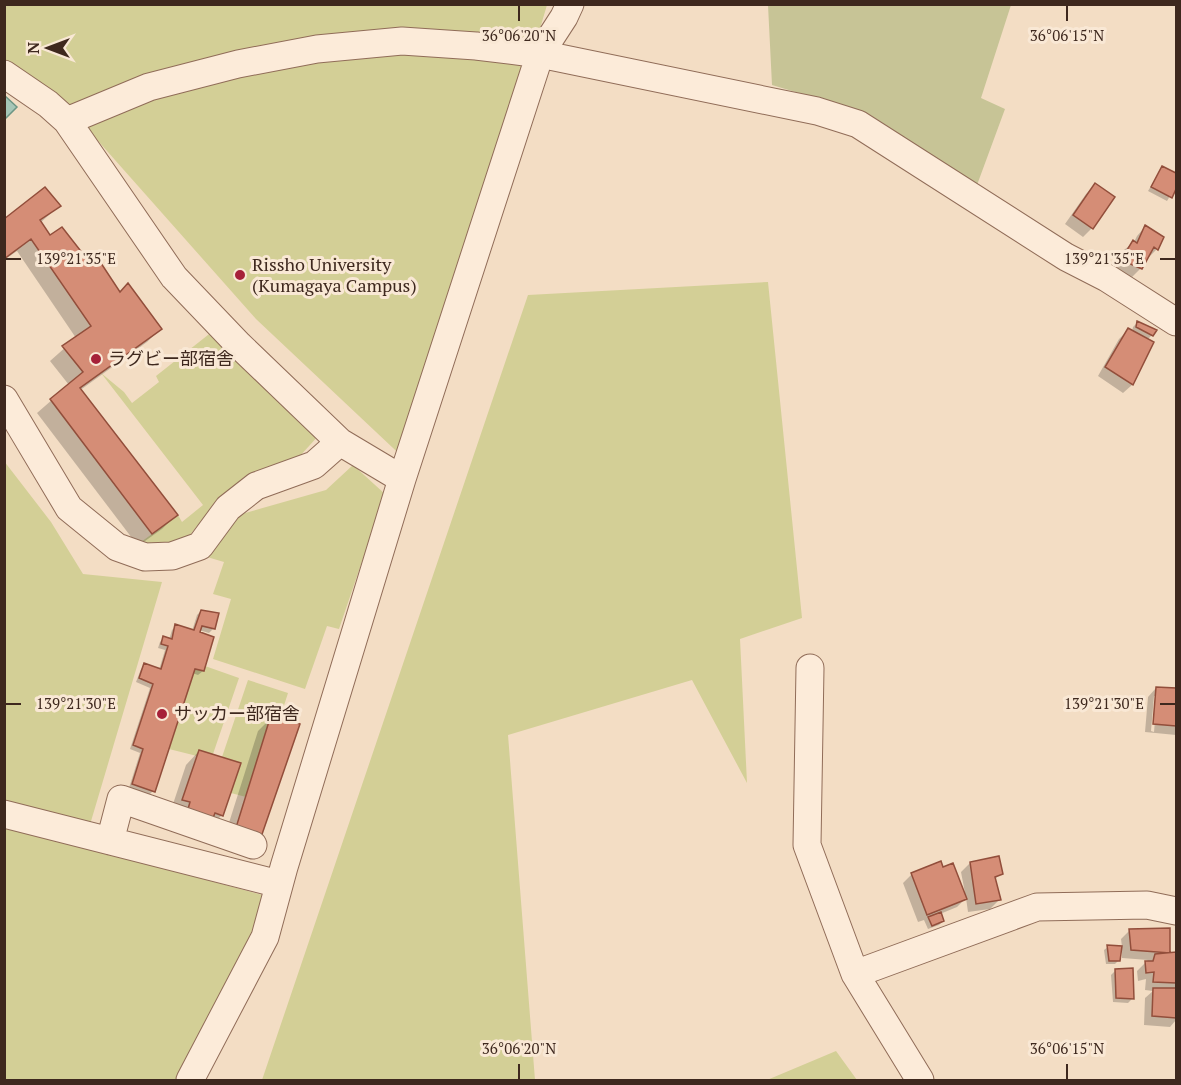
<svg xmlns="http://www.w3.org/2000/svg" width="1181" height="1085" viewBox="0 0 1181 1085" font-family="'PT Serif','Noto Sans JP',serif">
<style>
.green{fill:#d3cf96}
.cemetery{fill:#c7c496}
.water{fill:#a6c6b7;stroke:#6c9584;stroke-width:1.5}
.shadow{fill:#0003;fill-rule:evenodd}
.building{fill:#d58d76;stroke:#924e3b;stroke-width:1.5}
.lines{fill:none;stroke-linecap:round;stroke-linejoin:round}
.minor-casing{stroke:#906c58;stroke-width:29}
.minor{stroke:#fcebd9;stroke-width:27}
.ticks{fill:none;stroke:#3e281e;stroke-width:2}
.poi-dot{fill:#a62139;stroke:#f9e8d5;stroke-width:2}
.labels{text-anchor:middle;stroke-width:6;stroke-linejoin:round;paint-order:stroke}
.poi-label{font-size:18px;fill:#3e281e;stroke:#f9e8d5;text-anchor:start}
.ticks-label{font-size:15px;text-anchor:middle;fill:#3e281e;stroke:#f9e8d5;stroke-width:6;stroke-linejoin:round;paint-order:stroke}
</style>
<rect width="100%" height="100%" fill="#f3ddc4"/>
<!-- green -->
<path class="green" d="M 4,5 L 547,5 L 410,464 L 256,319 L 68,107 L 21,76 L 5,60 Z
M 768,282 L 802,618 L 740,639 L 747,783 L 692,680 L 508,735 L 535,1080 L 262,1080 L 528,295 Z
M 213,331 L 320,434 L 299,457 L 244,477 L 216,502 L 182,545 L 163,547 L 141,542 L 178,515 L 182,522 L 203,505 L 101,373 L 124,392 L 132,403 L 159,382 L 156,376 Z
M 4,461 L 51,522 L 83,574 L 162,582 L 89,828 L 5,805 Z
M 353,465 L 385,494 L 339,629 L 327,626 L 305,689 L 213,659 L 231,599 L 213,594 L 224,562 L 207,557 L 238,515 L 326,490 Z
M 205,666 L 239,678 L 213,754 L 199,750 L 197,756 L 169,749 L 195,669 L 204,671 Z
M 248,680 L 288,693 L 280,718 L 246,797 L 231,793 L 222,757 Z
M 4,825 L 270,897 L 184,1080 L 5,1080 Z
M 836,1051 L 857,1080 L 767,1080 Z"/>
<!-- cemetery -->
<path class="cemetery" d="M 768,5 L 1011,5 L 981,98 L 1005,109 L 977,185 L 869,114 L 772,85 Z"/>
<!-- water -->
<path class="water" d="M 4,95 L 17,107 L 5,119 L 4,119 Z"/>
<!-- shadow -->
<path class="shadow" d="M 1162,168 L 1176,175 L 1176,186 L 1167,201 L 1148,191 Z
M 1095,185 L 1092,228 L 1083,237 L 1065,224 L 1086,194 Z
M 59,206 L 40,223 L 50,237 L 86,261 L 160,329 L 147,342 L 79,391 L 176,515 L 162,529 L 138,546 L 37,413 L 69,385 L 50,361 L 76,338 L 17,251 L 4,260 L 4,221 Z
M 1145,227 L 1157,249 L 1148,258 L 1147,257 L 1141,268 L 1132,277 L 1113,269 L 1124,250 L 1134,242 L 1137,236 Z
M 1137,323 L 1152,335 L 1147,340 L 1152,343 L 1132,385 L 1123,393 L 1098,376 L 1119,339 L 1128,330 L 1132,332 L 1133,327 Z
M 201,611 L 217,615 L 213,629 L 209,633 L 199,630 L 203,671 L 198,675 L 192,673 L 153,791 L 149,795 L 129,788 L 140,753 L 130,749 L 150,688 L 136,682 L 141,669 L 145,665 L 159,670 L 165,650 L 158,648 L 160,642 L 164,638 L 169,640 L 172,630 L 176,626 L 192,631 L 197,615 Z
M 1156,688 L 1176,690 L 1176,735 L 1145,732 L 1148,697 ZM 1154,696 L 1157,696 L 1154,732 L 1151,731 Z
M 272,717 L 258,843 L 221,848 L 258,731 Z
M 199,751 L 222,815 L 208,829 L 170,813 L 186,765 Z
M 970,863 L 1001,873 L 994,880 L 999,900 L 990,909 L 968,912 L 966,898 L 957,907 L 940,914 L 943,921 L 939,925 L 928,929 L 924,920 L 918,922 L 903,883 L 912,874 L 965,893 L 961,872 Z
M 1130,930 L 1169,930 L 1169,954 L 1176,954 L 1176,1020 L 1170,1027 L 1144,1025 L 1145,998 L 1153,991 L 1145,990 L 1146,979 L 1138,981 L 1137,971 L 1148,960 L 1122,958 L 1122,949 L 1120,949 L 1119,960 L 1115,964 L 1106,964 L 1104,950 L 1108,947 L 1122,947 L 1121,939 Z
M 1115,971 L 1132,999 L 1128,1003 L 1113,1002 L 1111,975 Z"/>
<!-- building -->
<path class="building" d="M 1162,166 L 1176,173 L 1176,189 L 1172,198 L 1151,187 Z
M 1095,183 L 1115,197 L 1093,229 L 1073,215 Z
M 45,187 L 61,206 L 40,220 L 50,235 L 62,227 L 87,259 L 95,254 L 120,292 L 128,283 L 162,329 L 80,388 L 178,515 L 152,534 L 50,399 L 83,372 L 62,346 L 91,326 L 31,239 L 4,259 L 4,219 Z
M 1145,225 L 1164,237 L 1158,250 L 1154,247 L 1142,269 L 1121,260 L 1133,240 L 1137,243 Z
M 1137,321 L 1157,330 L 1153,336 L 1136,327 Z
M 1128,328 L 1154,342 L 1133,385 L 1105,367 Z
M 201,610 L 219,613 L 215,629 L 202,626 L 200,632 L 214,637 L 204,671 L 195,669 L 155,792 L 132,784 L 143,749 L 133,745 L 153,684 L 139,678 L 144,663 L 161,669 L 168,646 L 161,644 L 163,636 L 172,639 L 175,624 L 194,630 Z
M 1156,687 L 1176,688 L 1176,726 L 1153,724 Z
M 271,715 L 300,724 L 259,843 L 234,834 Z
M 199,750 L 241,763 L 223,816 L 215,813 L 213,818 L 188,809 L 190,802 L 182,800 Z
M 999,856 L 1003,874 L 995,877 L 1001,900 L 976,904 L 970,862 Z
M 941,861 L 943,867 L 953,863 L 967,899 L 927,915 L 911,873 Z
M 941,912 L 944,921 L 932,926 L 928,917 Z
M 1170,928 L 1170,953 L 1131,950 L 1129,929 Z
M 1107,945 L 1122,946 L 1120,961 L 1109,961 Z
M 1176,952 L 1176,983 L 1153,982 L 1154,972 L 1146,973 L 1145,961 L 1153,961 L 1155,954 Z
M 1133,968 L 1134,999 L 1116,998 L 1115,969 Z
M 1153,988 L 1176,988 L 1176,1018 L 1152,1016 Z"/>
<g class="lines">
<!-- minor casing -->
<g class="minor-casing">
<path id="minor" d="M 4,74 L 48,104 L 67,121 L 174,277 L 239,345 L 340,442 L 402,479
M 67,121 L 149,87 L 238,64 L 317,49 L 402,41 L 476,46 L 540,54 L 817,111 L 858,124 L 1066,257 L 1107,278 L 1176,322
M 4,399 L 69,508 L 117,547 L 145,557 L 172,556 L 200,546 L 228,508 L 256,486 L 314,465 L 340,442
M 810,668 L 807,845 L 855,974 L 920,1080
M 4,814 L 279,884
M 110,841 L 121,799 L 253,845
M 855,974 L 1037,907 L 1147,905 L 1176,911
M 190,1080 L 265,937 L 284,867 L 402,479 L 540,54 L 564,17 L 570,4"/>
</g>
<!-- minor -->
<use href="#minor" class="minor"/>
</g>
<!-- ticks -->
<path class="ticks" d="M 519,6 L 519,21M 1067,6 L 1067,21M 6,259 L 21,259M 1160,259 L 1175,259M 6,704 L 21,704M 1160,704 L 1175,704M 519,1064 L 519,1079M 1067,1064 L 1067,1079"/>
<!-- markers -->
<g class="poi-dot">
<circle cx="240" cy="275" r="6"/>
<circle cx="96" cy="359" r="6"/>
<circle cx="162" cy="714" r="6"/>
</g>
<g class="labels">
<!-- poi labels -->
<g class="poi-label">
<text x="252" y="271">Rissho University<tspan x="252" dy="21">(Kumagaya Campus)</tspan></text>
<text x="108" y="365">ラグビー部宿舎</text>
<text x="174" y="720">サッカー部宿舎</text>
</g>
</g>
<g class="ticks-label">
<text x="519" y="41">36°06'20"N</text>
<text x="1067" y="41">36°06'15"N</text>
<text x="1104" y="264">139°21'35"E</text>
<text x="76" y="264">139°21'35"E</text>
<text x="1104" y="709">139°21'30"E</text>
<text x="76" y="709">139°21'30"E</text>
<text x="519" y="1054">36°06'20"N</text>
<text x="1067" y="1054">36°06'15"N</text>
</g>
<!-- border -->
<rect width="1181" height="1085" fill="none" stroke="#3e281e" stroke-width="12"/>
<!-- north arrow -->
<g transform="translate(48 48) rotate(270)" stroke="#f9e8d5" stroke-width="4.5" paint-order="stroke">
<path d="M0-4.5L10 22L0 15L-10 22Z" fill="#3e281e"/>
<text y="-9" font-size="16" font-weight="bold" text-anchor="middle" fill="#3e281e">N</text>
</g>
</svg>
